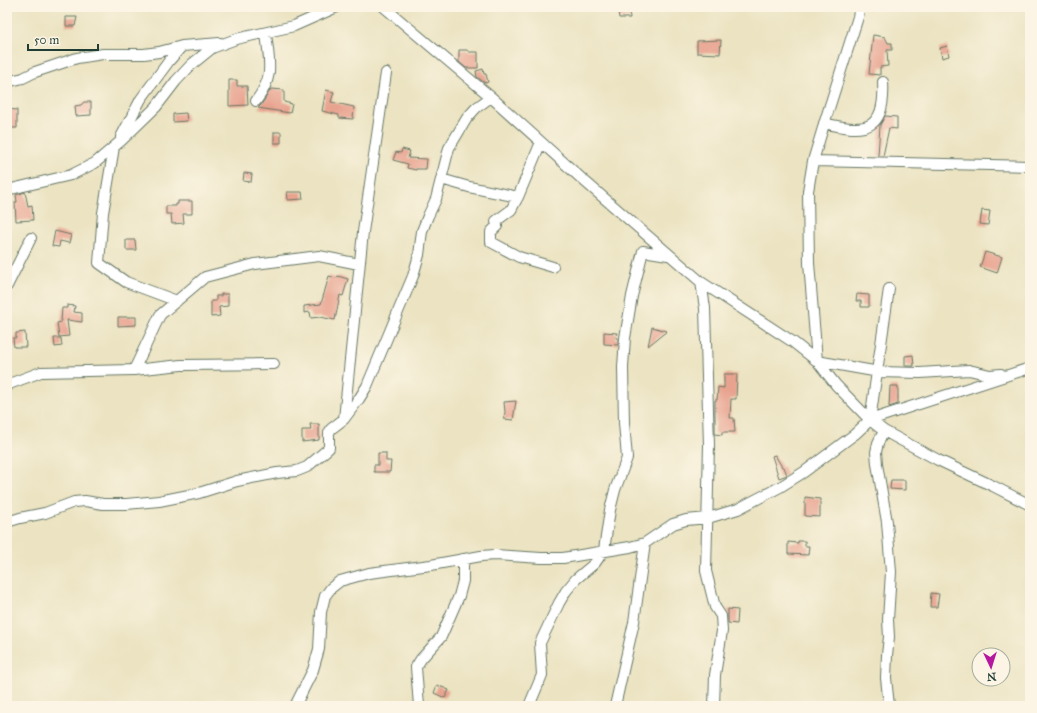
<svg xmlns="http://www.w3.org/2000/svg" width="1037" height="713" viewBox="0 0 1037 713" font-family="'IM FELL Great Primer',serif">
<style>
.building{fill:#e8a38f}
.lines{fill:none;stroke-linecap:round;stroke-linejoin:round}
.minor-casing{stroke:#667765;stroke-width:12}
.minor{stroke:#fff;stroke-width:10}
</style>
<rect width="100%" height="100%" fill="#fcf5e5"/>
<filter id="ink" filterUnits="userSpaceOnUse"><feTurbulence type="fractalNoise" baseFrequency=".025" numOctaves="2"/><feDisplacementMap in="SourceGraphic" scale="8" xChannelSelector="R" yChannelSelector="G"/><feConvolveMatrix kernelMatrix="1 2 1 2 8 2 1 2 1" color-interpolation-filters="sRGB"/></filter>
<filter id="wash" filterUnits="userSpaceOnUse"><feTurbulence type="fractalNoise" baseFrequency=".012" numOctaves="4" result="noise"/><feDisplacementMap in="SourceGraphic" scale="16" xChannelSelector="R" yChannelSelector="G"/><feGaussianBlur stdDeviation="0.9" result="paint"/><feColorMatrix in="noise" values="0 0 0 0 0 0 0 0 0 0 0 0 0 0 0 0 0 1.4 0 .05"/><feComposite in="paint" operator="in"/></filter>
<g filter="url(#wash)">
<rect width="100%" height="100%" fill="#ebe3c1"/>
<g id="blocks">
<!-- building -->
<path class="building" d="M 629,10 L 630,18 L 619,18 L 618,11 Z
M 66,17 L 77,17 L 75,26 L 66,26 Z
M 873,35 L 885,37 L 888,43 L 892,43 L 892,50 L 887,50 L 888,66 L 880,67 L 880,75 L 869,74 Z
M 721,40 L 720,54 L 697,53 L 697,41 Z
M 947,46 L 949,56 L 942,58 L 940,48 Z
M 459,50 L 467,50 L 469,52 L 478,52 L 478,68 L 466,68 L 459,62 Z
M 483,69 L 484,74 L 486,74 L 488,82 L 485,83 L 477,77 L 476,71 Z
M 229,80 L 237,80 L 237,86 L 247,86 L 248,105 L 229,106 Z
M 271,89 L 284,90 L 284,102 L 292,104 L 290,113 L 258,108 L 261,105 Z
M 326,90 L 334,92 L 331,102 L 354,107 L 353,119 L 339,118 L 339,115 L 322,111 Z
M 84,102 L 91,102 L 91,115 L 76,116 L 75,106 L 81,105 Z
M 8,109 L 17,110 L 17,128 L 8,128 Z
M 186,113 L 187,121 L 173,122 L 173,114 Z
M 885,116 L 897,117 L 897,129 L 889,128 L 883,156 L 878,156 L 880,125 Z
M 274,132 L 281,132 L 281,143 L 274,143 Z
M 402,149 L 410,151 L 408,158 L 427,159 L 426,169 L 416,169 L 416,170 L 407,168 L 408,164 L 393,160 L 396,152 L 401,153 Z
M 244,173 L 252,174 L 251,182 L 243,181 Z
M 25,192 L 28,206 L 32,205 L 33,220 L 16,221 L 15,202 L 17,202 L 16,195 Z
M 287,192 L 302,192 L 303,199 L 288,200 Z
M 178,201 L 192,201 L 192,214 L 183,214 L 184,223 L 172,224 L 171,214 L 166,214 L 166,206 L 176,206 L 176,204 L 178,204 Z
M 982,210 L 990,211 L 988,225 L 980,224 Z
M 55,231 L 71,235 L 69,243 L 60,241 L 59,247 L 52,246 Z
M 126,240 L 135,240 L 136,250 L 126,250 Z
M 985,252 L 1002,257 L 997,273 L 980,267 Z
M 329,276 L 336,278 L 338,276 L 348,279 L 343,296 L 340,295 L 335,320 L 320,317 L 311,318 L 310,312 L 304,313 L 304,306 L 321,304 Z
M 221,294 L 228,294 L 228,306 L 219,307 L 220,316 L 211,317 L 211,301 L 216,301 L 216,296 L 221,296 Z
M 857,294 L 869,295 L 869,307 L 861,307 L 861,301 L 856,301 Z
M 67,305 L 75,306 L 74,312 L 82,313 L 82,322 L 67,320 L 69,336 L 59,337 L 57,323 L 61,322 L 62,308 L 67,308 Z
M 118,317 L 136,317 L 136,325 L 118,326 Z
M 652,327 L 667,331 L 648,346 Z
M 25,332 L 26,347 L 14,347 L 13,338 L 16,338 L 16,333 Z
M 604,332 L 617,333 L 616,338 L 618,338 L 618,345 L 604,344 Z
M 54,338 L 61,338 L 62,346 L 55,347 Z
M 913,355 L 914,366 L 905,366 L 905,356 Z
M 724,374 L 737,374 L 736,399 L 731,399 L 730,418 L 734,418 L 735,432 L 722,432 L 722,435 L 715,434 L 715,400 L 717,400 L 718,387 L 724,388 Z
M 890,386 L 898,386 L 898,404 L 889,407 Z
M 516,401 L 513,420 L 504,419 L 505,412 L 504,402 Z
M 310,424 L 319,424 L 319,440 L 302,442 L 302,430 L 311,430 Z
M 378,453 L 386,453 L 386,461 L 391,461 L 390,472 L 374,472 L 374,465 L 378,465 Z
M 775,455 L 782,467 L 784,467 L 787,475 L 779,478 L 772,456 Z
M 891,480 L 905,480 L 905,490 L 890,489 Z
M 805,497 L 820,499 L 820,517 L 805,516 Z
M 798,541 L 805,541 L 805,546 L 809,546 L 808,555 L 788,554 L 788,542 L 798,543 Z
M 931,593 L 939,594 L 937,607 L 930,607 Z
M 728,609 L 738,610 L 737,624 L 728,623 Z
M 437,685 L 449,690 L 445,698 L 434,693 Z"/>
</g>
</g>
<g filter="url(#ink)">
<use href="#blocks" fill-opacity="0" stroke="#667765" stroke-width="1"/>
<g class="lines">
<!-- minor casing -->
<g class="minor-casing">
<path id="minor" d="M 384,7 L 491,97 L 582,179 L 701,282 L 793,342 L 817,361 L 836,385 L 870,420 L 884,431 L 938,460 L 993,486 L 1030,505
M 860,7 L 858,17 L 825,121 L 813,161 L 808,191 L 809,263 L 817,361 L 879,372 L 920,373 L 969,370 L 990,375 L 1001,374
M 7,82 L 23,78 L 35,72 L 77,58 L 103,54 L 144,54 L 159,52 L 182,46
M 256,101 C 275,76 269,62 266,33
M 824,123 C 866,134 886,130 883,82
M 121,137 L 141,99 L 169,61 L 182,46 L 220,43
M 114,147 L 103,213 L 99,263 L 126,282 L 177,301
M 813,161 L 1030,166
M 441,179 L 469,187 L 518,197 L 541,142
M 7,190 L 71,175 L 95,163 L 122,140 L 156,107 L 176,81 L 191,65 L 212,48 L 236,39 L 294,26 L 337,7
M 518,197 L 511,210 L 496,221 L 497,226 L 491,232 L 491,242 L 519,257 L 553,267
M 701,282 L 705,308 L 709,445 L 706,571 L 715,607 L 721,616 L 722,631 L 715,675 L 714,706
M 7,286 L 31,238
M 134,370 L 181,365 L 274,364
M 7,387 L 9,384 L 41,372 L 134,370 L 160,315 L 205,277 L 255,264 L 319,256 L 359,264
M 344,419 L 363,232 L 386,73
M 870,420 L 889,289
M 884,431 L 878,443 L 876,452 L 877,464 L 887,522 L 891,572 L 888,620 L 889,637 L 887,655 L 886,678 L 889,706
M 7,522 L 20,518 L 45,513 L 74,502 L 85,501 L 103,504 L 126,504 L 159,501 L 199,493 L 237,481 L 277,473 L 297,471 L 307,467 L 329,448 L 329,433 L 331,429 L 344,419 L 359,399 L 367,386 L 413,276 L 419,255 L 422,231 L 428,216 L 436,199 L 449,148 L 467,118 L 476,108 L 491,97
M 295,706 L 313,670 L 319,649 L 321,612 L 325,596 L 331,588 L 340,581 L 369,573 L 431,565 L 481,556 L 495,555 L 541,558 L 563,558 L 630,547 L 645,543 L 673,524 L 686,520 L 708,518 L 738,509 L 780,487 L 804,472 L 855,434 L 870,420 L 1030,368
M 419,706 L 416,667 L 421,659 L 441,637 L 459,596 L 463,581 L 463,559
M 529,706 L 542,675 L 540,643 L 559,603 L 566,591 L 576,579 L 595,563 L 604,550 L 610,510 L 615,490 L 627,458 L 624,423 L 623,367 L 625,338 L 632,296 L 643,251 L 668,255
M 615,706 L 634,622 L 645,543"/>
</g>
<!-- minor -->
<use href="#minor" class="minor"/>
</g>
</g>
<!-- margin -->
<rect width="1037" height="713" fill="none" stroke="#fcf5e5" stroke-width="24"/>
<!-- north arrow -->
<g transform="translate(991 667) rotate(176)"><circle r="19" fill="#fcf5e5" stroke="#a4ab9e"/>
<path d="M0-3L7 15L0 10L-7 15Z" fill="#b5179e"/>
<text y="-6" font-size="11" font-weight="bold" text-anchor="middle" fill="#1f3d34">N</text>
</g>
<!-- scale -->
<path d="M28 44v6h70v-6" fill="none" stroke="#1f3d34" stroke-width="2"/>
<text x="34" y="44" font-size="12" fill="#1f3d34" stroke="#fcf5e5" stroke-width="3" paint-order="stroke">50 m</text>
</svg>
